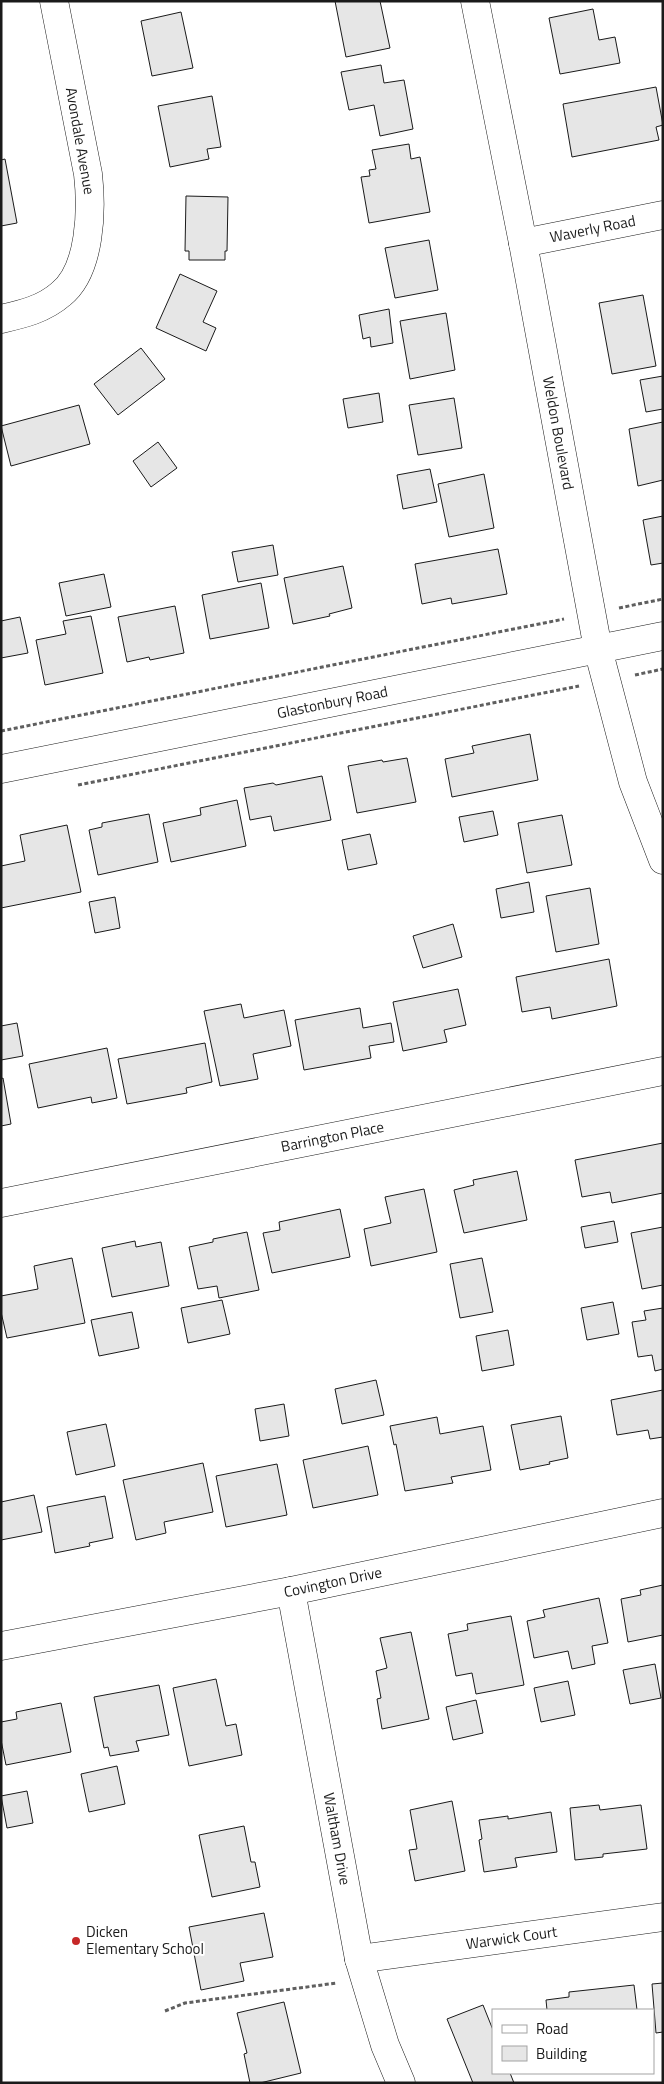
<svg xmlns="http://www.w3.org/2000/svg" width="664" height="2084" viewBox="0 0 664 2084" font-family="'Titillium Web',sans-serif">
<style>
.building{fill:#e6e6e6;stroke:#1a1a1a}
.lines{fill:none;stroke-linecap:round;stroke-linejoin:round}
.minor-casing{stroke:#1a1a1a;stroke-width:29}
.path{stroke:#5f5f5f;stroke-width:3;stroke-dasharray:4 2.5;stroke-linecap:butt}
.minor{stroke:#fff;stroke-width:28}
.poi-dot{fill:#c62828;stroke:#fff;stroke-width:2}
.labels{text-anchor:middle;stroke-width:4;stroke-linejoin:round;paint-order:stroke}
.street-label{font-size:15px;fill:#1a1a1a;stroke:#fff}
.poi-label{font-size:15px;fill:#1a1a1a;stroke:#fff;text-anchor:start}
</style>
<rect width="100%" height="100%" fill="#fff"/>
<!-- building -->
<path class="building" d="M 335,1 L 380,1 L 390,48 L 346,57 Z
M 593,9 L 599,40 L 615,37 L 620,63 L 560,74 L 549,18 Z
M 181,12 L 193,68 L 152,76 L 141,21 Z
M 381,65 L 384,83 L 404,80 L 413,129 L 380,136 L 374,105 L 349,110 L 341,72 Z
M 656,87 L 663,125 L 656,127 L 659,140 L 572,157 L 563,104 Z
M 212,96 L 221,147 L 207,149 L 209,159 L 170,167 L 158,106 Z
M 409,144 L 411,159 L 420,157 L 430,212 L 369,223 L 361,177 L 370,176 L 369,170 L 376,169 L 372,150 Z
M 5,159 L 17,223 L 1,226 L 1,160 Z
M 186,196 L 228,197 L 227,251 L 225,251 L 225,260 L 189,260 L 189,251 L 185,251 Z
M 429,240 L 438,290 L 395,298 L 385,248 Z
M 180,274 L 217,291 L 203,322 L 216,328 L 206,351 L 156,328 Z
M 643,295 L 656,366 L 612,374 L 599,303 Z
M 389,309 L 393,343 L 371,347 L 370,337 L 363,339 L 359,315 Z
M 446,313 L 455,370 L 410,379 L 400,321 Z
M 141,348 L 165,379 L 118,415 L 94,384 Z
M 663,376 L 663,409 L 646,412 L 640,380 Z
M 379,393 L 383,422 L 348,428 L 343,399 Z
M 454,398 L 462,448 L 418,455 L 409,405 Z
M 79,405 L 90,444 L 11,466 L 1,426 Z
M 663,422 L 663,480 L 638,486 L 629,429 Z
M 158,442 L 177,468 L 151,487 L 133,461 Z
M 430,469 L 437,502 L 403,509 L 397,475 Z
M 484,474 L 494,528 L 449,537 L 438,484 Z
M 663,516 L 663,563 L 651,565 L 643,520 Z
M 273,545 L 278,575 L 238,582 L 232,552 Z
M 498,549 L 507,594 L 452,604 L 451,598 L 422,604 L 415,564 Z
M 343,566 L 352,608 L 329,614 L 330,616 L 293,624 L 284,578 Z
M 104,574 L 111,607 L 66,616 L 59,583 Z
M 261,583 L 269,628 L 210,639 L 202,595 Z
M 175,606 L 184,653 L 150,660 L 149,657 L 127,662 L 118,617 Z
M 91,616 L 103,673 L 45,685 L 36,640 L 66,634 L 63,621 Z
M 20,617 L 28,653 L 1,658 L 1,621 Z
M 530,734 L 538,780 L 452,797 L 445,759 L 474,753 L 472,746 Z
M 407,758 L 416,802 L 357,813 L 348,766 L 382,760 L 383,762 Z
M 322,776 L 331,820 L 274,831 L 271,816 L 250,820 L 244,788 L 273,783 L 276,785 Z
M 237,800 L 246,846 L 171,862 L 163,823 L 201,815 L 200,808 Z
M 493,811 L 498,835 L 464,842 L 459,817 Z
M 149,814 L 158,862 L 98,875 L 89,830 L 102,827 L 102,823 Z
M 562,815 L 572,865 L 527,873 L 518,823 Z
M 67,825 L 81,892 L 1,908 L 1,866 L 25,861 L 20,835 Z
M 370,834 L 377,864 L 348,870 L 342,840 Z
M 529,882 L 534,912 L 501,918 L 496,889 Z
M 590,888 L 599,944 L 556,952 L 546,896 Z
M 115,897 L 120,928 L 95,933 L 89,902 Z
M 453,924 L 462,957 L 423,968 L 413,936 Z
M 609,959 L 617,1006 L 552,1019 L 550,1007 L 522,1012 L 516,977 Z
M 458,989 L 466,1025 L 444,1030 L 447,1042 L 403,1051 L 393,1002 Z
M 241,1004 L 244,1018 L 284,1010 L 291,1046 L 253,1054 L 258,1079 L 220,1086 L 204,1011 Z
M 360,1008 L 363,1028 L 391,1023 L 394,1042 L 369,1046 L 371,1058 L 304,1070 L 295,1020 Z
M 17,1023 L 23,1056 L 1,1060 L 1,1026 Z
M 205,1043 L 212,1082 L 186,1088 L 187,1093 L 127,1104 L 118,1059 Z
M 107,1048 L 117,1098 L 92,1103 L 91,1097 L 38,1108 L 29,1064 Z
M 3,1078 L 11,1124 L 1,1126 L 1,1079 Z
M 663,1143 L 663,1193 L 612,1203 L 610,1192 L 582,1197 L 575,1160 Z
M 517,1171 L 527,1220 L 464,1233 L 454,1190 L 474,1185 L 473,1180 Z
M 424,1189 L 437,1252 L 371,1266 L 364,1229 L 391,1223 L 385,1197 Z
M 340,1209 L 350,1257 L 272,1273 L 263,1233 L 280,1230 L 279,1222 Z
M 614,1221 L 618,1242 L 585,1248 L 581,1227 Z
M 663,1227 L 663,1285 L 642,1289 L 631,1233 Z
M 247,1232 L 259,1290 L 219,1298 L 217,1286 L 198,1289 L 189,1247 L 213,1242 L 213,1239 Z
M 135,1241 L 136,1247 L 161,1242 L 169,1286 L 112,1297 L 102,1248 Z
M 72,1258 L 85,1323 L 7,1338 L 1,1312 L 1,1296 L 38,1289 L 34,1266 Z
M 482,1258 L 493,1312 L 460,1318 L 450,1264 Z
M 222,1300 L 230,1334 L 188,1343 L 181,1308 Z
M 613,1302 L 619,1334 L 587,1340 L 581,1308 Z
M 663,1308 L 663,1369 L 655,1371 L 652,1355 L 638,1357 L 632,1322 L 646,1320 L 644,1311 Z
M 132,1312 L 139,1348 L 99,1356 L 91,1320 Z
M 508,1330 L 514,1365 L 482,1371 L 476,1336 Z
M 376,1380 L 384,1415 L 342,1424 L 335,1389 Z
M 663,1390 L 663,1437 L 650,1439 L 648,1430 L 617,1435 L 611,1400 Z
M 284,1404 L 289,1436 L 260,1441 L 255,1409 Z
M 561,1416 L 568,1458 L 549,1462 L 550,1464 L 520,1470 L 511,1425 Z
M 437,1417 L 440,1434 L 483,1426 L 491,1470 L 451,1477 L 453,1483 L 405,1491 L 396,1444 L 394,1445 L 390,1426 Z
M 106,1424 L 115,1466 L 76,1475 L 67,1432 Z
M 368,1446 L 378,1495 L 313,1508 L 303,1460 Z
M 203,1463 L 213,1512 L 164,1522 L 166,1533 L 136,1540 L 123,1480 Z
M 277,1464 L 287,1515 L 226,1527 L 216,1476 Z
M 34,1495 L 42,1532 L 1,1540 L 1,1502 Z
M 105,1496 L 113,1538 L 89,1543 L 90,1546 L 55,1553 L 47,1507 Z
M 663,1585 L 663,1635 L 628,1642 L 621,1599 L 641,1595 L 640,1590 Z
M 599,1598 L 608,1643 L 592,1646 L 595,1664 L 572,1669 L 568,1651 L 534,1658 L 527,1621 L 545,1617 L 543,1610 Z
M 511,1616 L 524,1685 L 476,1694 L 472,1673 L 456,1676 L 448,1634 L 468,1630 L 467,1624 Z
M 411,1632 L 429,1719 L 382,1729 L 377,1699 L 381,1698 L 376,1671 L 387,1668 L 380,1638 Z
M 655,1664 L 661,1698 L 630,1704 L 623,1670 Z
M 216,1679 L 226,1726 L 236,1724 L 242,1755 L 189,1766 L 173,1688 Z
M 568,1681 L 575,1715 L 541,1722 L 534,1688 Z
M 159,1685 L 169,1735 L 136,1741 L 139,1751 L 110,1756 L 108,1747 L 104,1748 L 94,1697 Z
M 476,1700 L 483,1733 L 453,1740 L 446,1707 Z
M 61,1703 L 71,1752 L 6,1765 L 1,1740 L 1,1722 L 17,1719 L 16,1712 Z
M 117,1766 L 125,1804 L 89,1812 L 81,1774 Z
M 27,1791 L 33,1823 L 7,1828 L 1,1796 Z
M 452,1801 L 465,1871 L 415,1881 L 409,1850 L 417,1849 L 410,1810 Z
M 599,1805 L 600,1810 L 641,1805 L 647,1849 L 603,1854 L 603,1857 L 575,1860 L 570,1808 Z
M 551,1812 L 557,1852 L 515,1858 L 517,1867 L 484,1872 L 479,1840 L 482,1839 L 479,1820 L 508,1816 L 508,1819 Z
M 244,1826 L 251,1862 L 255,1862 L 260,1887 L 212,1897 L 199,1835 Z
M 264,1913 L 273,1957 L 240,1963 L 244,1981 L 201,1990 L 189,1927 Z
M 663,1983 L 663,2032 L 656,2033 L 652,1984 Z
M 634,1985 L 637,2010 L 547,2010 L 546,2000 L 569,1997 L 569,1992 Z
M 284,2002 L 301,2073 L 260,2083 L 250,2083 L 244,2054 L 247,2053 L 237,2013 Z
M 483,2005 L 493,2030 L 493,2073 L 510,2073 L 514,2083 L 473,2083 L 447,2019 Z"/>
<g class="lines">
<!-- minor casing -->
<g class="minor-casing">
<g id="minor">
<path id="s1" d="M 475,1 L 523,243 L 598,649 L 633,782 L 663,860"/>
<path id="s2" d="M 523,243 L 663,215"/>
<path d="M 1,319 C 23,314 44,309 61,294 C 91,270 92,209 88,174 L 54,1"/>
<path id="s3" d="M 1,769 L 663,636"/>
<path id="s4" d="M 1,1203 L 663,1071"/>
<path id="s5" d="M 291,1591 L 359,1959 L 385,2045 L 401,2083"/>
<path id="s6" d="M 1,1646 L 291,1591 L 663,1513"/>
<path id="s7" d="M 359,1959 L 663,1917"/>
</g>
</g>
<!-- path -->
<path class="path" d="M 619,608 L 663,599
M 635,675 L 663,669
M 1,731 L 564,619
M 78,785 L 579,686
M 165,2011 L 185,2003 L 337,1983"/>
<!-- minor -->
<use href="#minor" class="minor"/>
</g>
<!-- markers -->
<circle class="poi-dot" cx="76" cy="1941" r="5"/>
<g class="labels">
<!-- street labels -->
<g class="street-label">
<text transform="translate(80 141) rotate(80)" y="5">Avondale Avenue</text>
<text dy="5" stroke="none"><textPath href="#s2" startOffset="71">Waverly Road</textPath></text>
<text dy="5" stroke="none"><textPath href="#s1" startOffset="440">Weldon Boulevard</textPath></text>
<text dy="5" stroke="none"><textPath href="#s3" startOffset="338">Glastonbury Road</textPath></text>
<text dy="5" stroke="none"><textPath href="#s4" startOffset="338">Barrington Place</textPath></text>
<text dy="5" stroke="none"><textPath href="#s6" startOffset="338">Covington Drive</textPath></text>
<text dy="5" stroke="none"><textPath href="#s5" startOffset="252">Waltham Drive</textPath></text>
<text dy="5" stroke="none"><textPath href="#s7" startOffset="154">Warwick Court</textPath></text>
</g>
<!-- poi labels -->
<g class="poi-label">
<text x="86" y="1937">Dicken<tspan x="86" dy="17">Elementary School</tspan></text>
</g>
</g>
<!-- border -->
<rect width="664" height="2084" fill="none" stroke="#1a1a1a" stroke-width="5"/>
<!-- legend -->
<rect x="492" y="2009" width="162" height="65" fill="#ffffff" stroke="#a3a3a3"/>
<rect x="502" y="2025" width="25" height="8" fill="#ffffff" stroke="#a3a3a3"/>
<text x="536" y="2034" font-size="15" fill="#1a1a1a">Road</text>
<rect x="502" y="2046" width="25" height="15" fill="#e6e6e6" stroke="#a3a3a3"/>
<text x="536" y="2059" font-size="15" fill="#1a1a1a">Building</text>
</svg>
